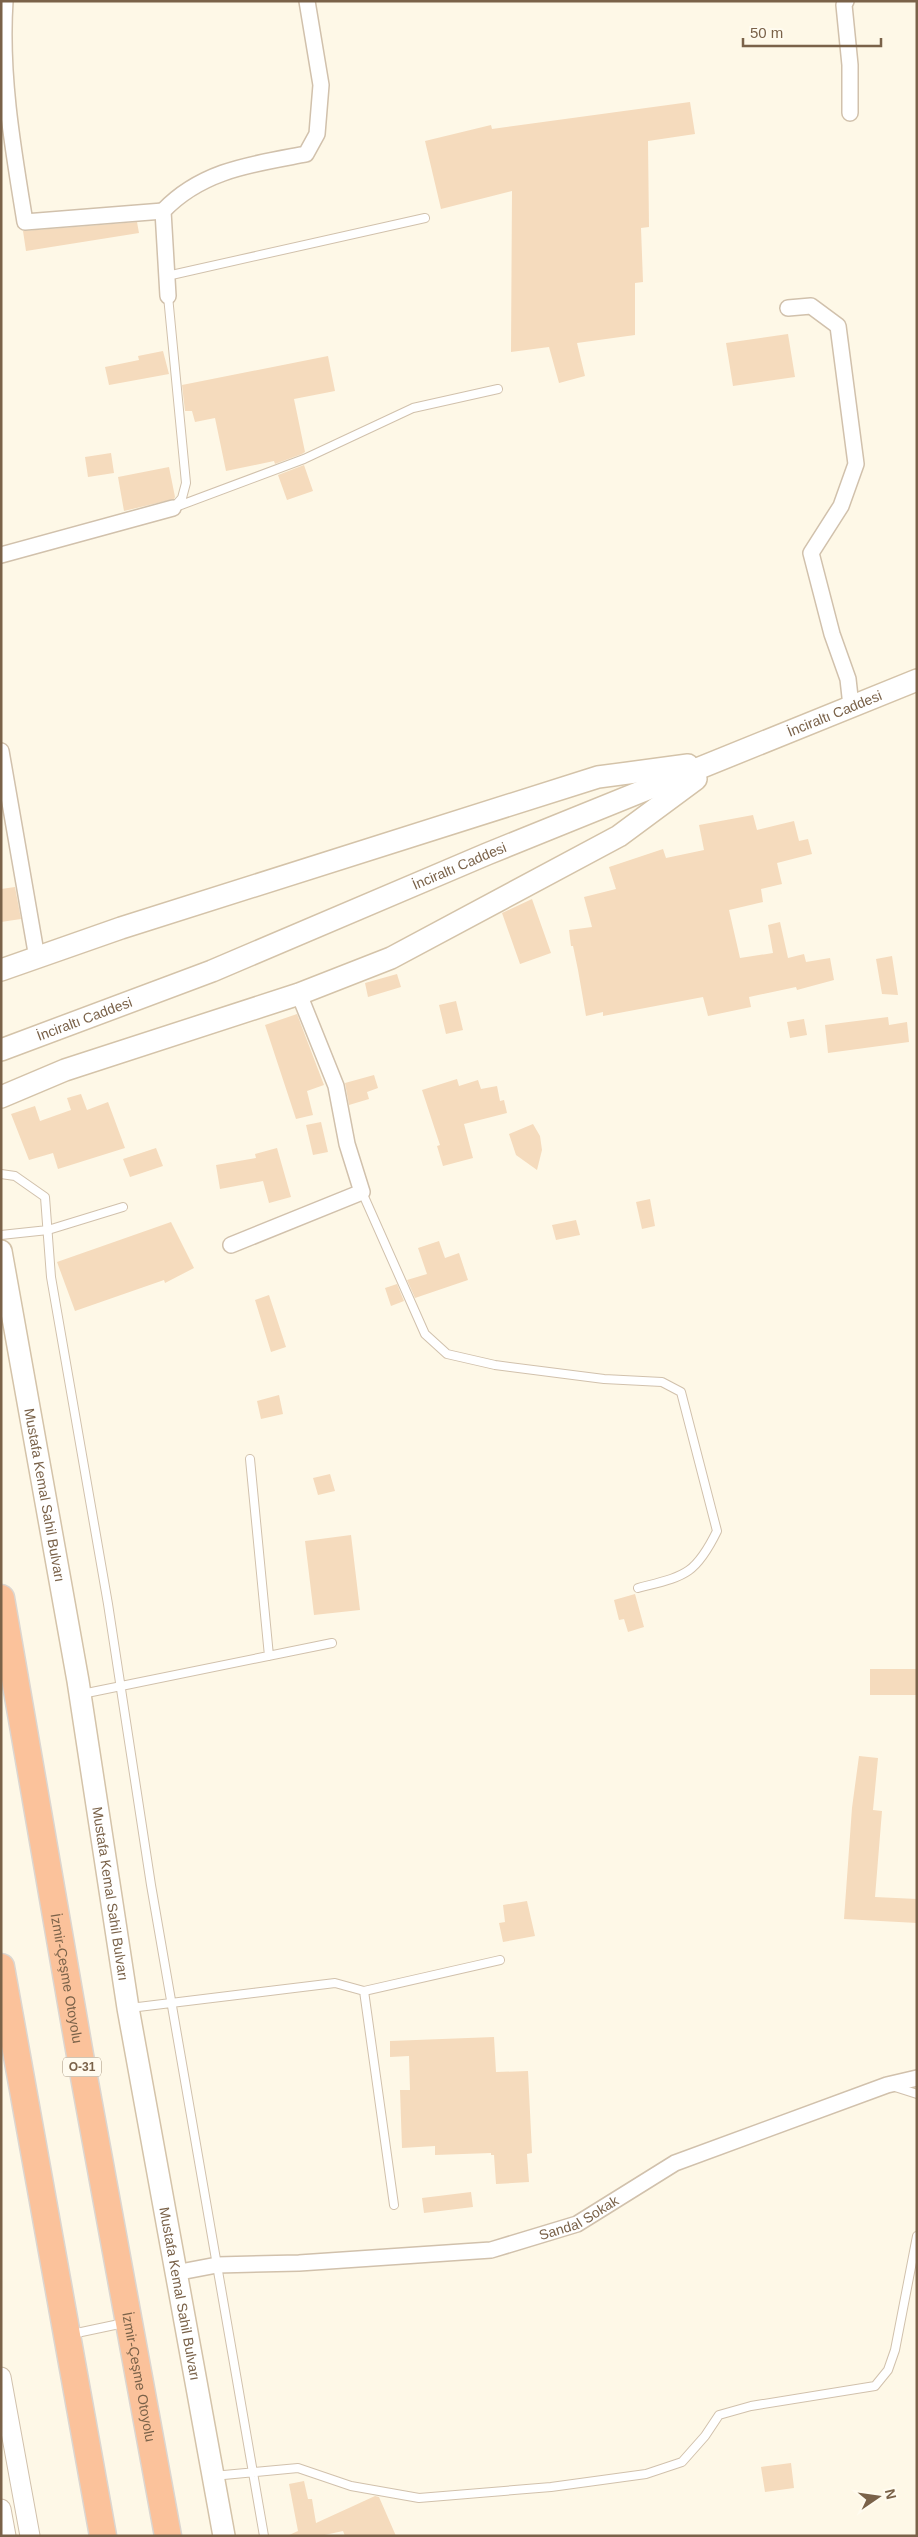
<svg xmlns="http://www.w3.org/2000/svg" width="918" height="2537" viewBox="0 0 918 2537" font-family="Arial,sans-serif">
<style>
.building{fill:#f5dbbd}
.lines{fill:none;stroke-linecap:round;stroke-linejoin:round}
.service-casing{stroke:#d1c1ac;stroke-width:10}
.minor-casing{stroke:#d1c1ac;stroke-width:18}
.tertiary-casing{stroke:#d1c1ac;stroke-width:21}
.secondary-casing{stroke:#d4c3a9;stroke-width:24}
.motorway-casing{stroke:#dcd6d0;stroke-width:29}
.service{stroke:#fff;stroke-width:8}
.minor{stroke:#fff;stroke-width:15}
.tertiary{stroke:#fff;stroke-width:19}
.secondary{stroke:#fff;stroke-width:21}
.motorway{stroke:#fbc29b;stroke-width:26}
.labels{text-anchor:middle;stroke-width:4;stroke-linejoin:round;paint-order:stroke}
.shield{fill:#fffbef;stroke:#a2907b;stroke-width:1}
.shield-label{font-size:12px;font-weight:bold;fill:#7a6249}
.street-label{font-size:14px;fill:#7a6249;stroke:#fffbef}
</style>
<rect width="100%" height="100%" fill="#fef8e7"/>
<!-- building -->
<path class="building" d="M 690,102 L 695,134 L 648,141 L 649,227 L 641,228 L 643,282 L 635,283 L 635,335 L 577,343 L 585,376 L 559,383 L 549,347 L 511,352 L 512,191 L 441,209 L 425,141 L 491,125 L 492,129 Z
M 137,222 L 139,233 L 26,251 L 23,231 Z
M 788,334 L 795,377 L 733,386 L 726,343 Z
M 163,351 L 169,374 L 109,385 L 105,367 L 139,360 L 138,356 Z
M 328,356 L 335,391 L 294,399 L 305,452 L 302,454 L 275,464 L 274,461 L 226,471 L 215,418 L 195,422 L 192,411 L 185,411 L 182,385 Z
M 111,453 L 114,473 L 88,477 L 85,457 Z
M 304,465 L 313,491 L 287,500 L 278,475 Z
M 169,467 L 175,497 L 174,499 L 124,511 L 118,477 Z
M 753,815 L 757,830 L 794,821 L 799,841 L 808,839 L 812,854 L 777,863 L 782,884 L 761,889 L 763,902 L 729,910 L 740,958 L 773,953 L 768,925 L 780,922 L 788,958 L 804,954 L 806,962 L 830,958 L 834,980 L 797,990 L 796,987 L 749,997 L 751,1007 L 708,1016 L 703,997 L 603,1016 L 603,1012 L 586,1016 L 578,970 L 573,946 L 571,946 L 569,930 L 592,927 L 584,897 L 616,889 L 609,867 L 663,849 L 666,858 L 704,850 L 699,825 Z
M 15,887 L 21,919 L 1,922 L 1,889 Z
M 532,899 L 551,953 L 520,964 L 502,913 Z
M 892,956 L 898,995 L 882,994 L 876,959 Z
M 397,974 L 401,987 L 368,997 L 365,983 Z
M 456,1001 L 463,1030 L 446,1034 L 439,1005 Z
M 297,1014 L 324,1085 L 307,1091 L 313,1115 L 296,1119 L 265,1025 Z
M 888,1017 L 889,1025 L 907,1022 L 909,1042 L 828,1053 L 825,1025 Z
M 804,1019 L 807,1035 L 790,1038 L 787,1022 Z
M 374,1075 L 378,1088 L 367,1092 L 369,1099 L 349,1105 L 345,1083 Z
M 457,1079 L 459,1086 L 478,1080 L 481,1089 L 497,1086 L 500,1101 L 504,1100 L 507,1113 L 464,1124 L 473,1158 L 443,1166 L 437,1146 L 440,1145 L 422,1090 Z
M 81,1094 L 87,1110 L 108,1102 L 125,1148 L 58,1169 L 53,1153 L 29,1160 L 11,1114 L 35,1106 L 40,1121 L 71,1110 L 67,1098 Z
M 321,1122 L 328,1152 L 313,1155 L 306,1125 Z
M 533,1124 L 540,1136 L 542,1150 L 537,1170 L 516,1155 L 509,1134 Z
M 156,1148 L 163,1166 L 130,1177 L 123,1159 Z
M 277,1148 L 291,1197 L 269,1203 L 263,1181 L 220,1189 L 216,1165 L 256,1158 L 255,1154 Z
M 650,1199 L 655,1226 L 642,1229 L 636,1202 Z
M 576,1220 L 580,1235 L 556,1240 L 552,1225 Z
M 171,1222 L 194,1268 L 165,1283 L 164,1280 L 75,1311 L 57,1262 Z
M 439,1241 L 445,1258 L 459,1253 L 468,1280 L 415,1298 L 407,1280 L 427,1274 L 418,1248 Z
M 397,1284 L 404,1301 L 391,1306 L 385,1288 Z
M 269,1295 L 286,1347 L 271,1352 L 255,1300 Z
M 279,1395 L 283,1414 L 261,1419 L 257,1401 Z
M 330,1474 L 335,1491 L 318,1495 L 313,1478 Z
M 351,1535 L 360,1610 L 314,1615 L 305,1541 Z
M 635,1594 L 644,1627 L 628,1632 L 624,1619 L 619,1620 L 614,1600 Z
M 870,1669 L 917,1669 L 917,1695 L 870,1695 Z
M 859,1756 L 878,1758 L 873,1810 L 882,1811 L 875,1897 L 917,1899 L 917,1923 L 844,1919 L 852,1808 Z
M 527,1901 L 535,1936 L 503,1942 L 499,1923 L 505,1922 L 503,1905 Z
M 494,2037 L 496,2072 L 528,2071 L 532,2153 L 527,2154 L 529,2182 L 496,2184 L 494,2155 L 491,2155 L 491,2153 L 435,2155 L 435,2146 L 402,2148 L 400,2090 L 410,2090 L 409,2056 L 390,2057 L 390,2041 Z
M 471,2192 L 473,2207 L 424,2213 L 422,2198 Z
M 791,2463 L 794,2488 L 765,2492 L 761,2467 Z
M 304,2481 L 308,2499 L 312,2499 L 316,2523 L 375,2496 L 379,2497 L 396,2536 L 345,2536 L 343,2531 L 320,2536 L 287,2536 L 298,2531 L 289,2484 Z"/>
<g class="lines">
<!-- service casing -->
<g class="service-casing">
<path id="service" d="M 167,276 L 425,218
M 168,296 L 186,483 L 182,498 L 174,507
M 173,508 L 304,459 L 413,408 L 498,389
M 1,1174 L 15,1176 L 45,1197 L 51,1277 L 108,1604 L 151,1885 L 264,2536
M 362,1192 L 425,1334 L 447,1354 L 495,1365 L 604,1379 L 662,1382 L 681,1392 L 717,1531 C 695,1576 684,1576 638,1588
M 1,1235 L 48,1230 L 123,1207
M 250,1459 L 269,1656
M 82,1694 L 332,1643
M 364,1991 L 394,2205
M 130,2008 L 335,1983 L 364,1991 L 500,1960
M 895,2087 L 917,2094
M 72,2334 L 124,2323
M 213,2476 L 298,2468 L 351,2486 L 419,2498 L 551,2487 L 646,2474 L 682,2462 L 705,2436 L 719,2415 L 751,2406 L 875,2386 L 888,2370 L 895,2350 L 917,2236"/>
</g>
<!-- minor casing -->
<g class="minor-casing">
<g id="minor">
<path d="M 5,1 C 0,75 13,149 25,222 L 163,211"/>
<path d="M 846,1 L 844,5 L 850,65 L 850,113"/>
<path d="M 168,296 L 163,211 C 202,170 253,164 306,154 L 317,134 L 321,85 L 307,1"/>
<path d="M 788,308 L 811,306 L 838,326 L 856,464 L 841,506 L 811,553 L 832,634 L 848,679 L 851,706"/>
<path d="M 1,555 L 173,508"/>
<path d="M 1,751 L 37,958"/>
<path d="M 231,1245 L 362,1192 L 347,1144 L 336,1086 L 299,994"/>
<path id="s1" d="M 175,2273 L 217,2265 L 299,2263 L 491,2250 L 577,2224 L 675,2163 L 887,2085 L 917,2078"/>
</g>
</g>
<!-- tertiary casing -->
<g class="tertiary-casing">
<path id="tertiary" d="M 1,2377 L 30,2536
M 1,2509 L 6,2536"/>
</g>
<!-- secondary casing -->
<g class="secondary-casing">
<g id="secondary">
<path d="M 1,970 L 121,928 L 598,777 L 688,765"/>
<path id="s2" d="M 1,1050 L 212,971 L 487,854 L 917,680"/>
<path d="M 1,1097 L 65,1070 L 299,994 L 391,958 L 619,836 L 696,779"/>
<path id="s3" d="M 1,1251 L 78,1681 L 128,2008 L 224,2536"/>
</g>
</g>
<!-- motorway casing -->
<g class="motorway-casing">
<g id="motorway">
<path id="s4" d="M 1,1598 L 80,2055 L 168,2536"/>
<path d="M 1,1967 L 103,2536"/>
</g>
</g>
<!-- service -->
<use href="#service" class="service"/>
<!-- minor -->
<use href="#minor" class="minor"/>
<!-- tertiary -->
<use href="#tertiary" class="tertiary"/>
<!-- secondary -->
<use href="#secondary" class="secondary"/>
<!-- motorway -->
<use href="#motorway" class="motorway"/>
</g>
<g class="labels">
<!-- shield labels -->
<rect class="shield" x="63" y="2057.5" width="38" height="19" rx="4"/>
<g class="shield-label">
<text x="82" y="2071">O-31</text>
</g>
<!-- street labels -->
<g class="street-label">
<text dy="5" stroke="none"><textPath href="#s2" startOffset="899">İnciraltı Caddesi</textPath></text>
<text dy="5" stroke="none"><textPath href="#s2" startOffset="494">İnciraltı Caddesi</textPath></text>
<text dy="5" stroke="none"><textPath href="#s2" startOffset="89">İnciraltı Caddesi</textPath></text>
<text dy="5" stroke="none"><textPath href="#s3" startOffset="248">Mustafa Kemal Sahil Bulvarı</textPath></text>
<text dy="5" stroke="none"><textPath href="#s3" startOffset="652">Mustafa Kemal Sahil Bulvarı</textPath></text>
<text dy="5" stroke="none"><textPath href="#s4" startOffset="386">İzmir-Çeşme Otoyolu</textPath></text>
<text dy="5" stroke="none"><textPath href="#s1" startOffset="411">Sandal Sokak</textPath></text>
<text dy="5" stroke="none"><textPath href="#s3" startOffset="1058">Mustafa Kemal Sahil Bulvarı</textPath></text>
<text dy="5" stroke="none"><textPath href="#s4" startOffset="791">İzmir-Çeşme Otoyolu</textPath></text>
</g>
</g>
<!-- border -->
<rect width="918" height="2537" fill="none" stroke="#7a6249" stroke-width="5"/>
<!-- north arrow -->
<g transform="translate(878 2497) rotate(77)" stroke="#fffbef" stroke-width="4" paint-order="stroke">
<path d="M0-4L9 19L0 12L-9 19Z" fill="#7a6249"/>
<text y="-8" font-size="14" font-weight="bold" text-anchor="middle" fill="#7a6249">N</text>
</g>
<!-- scale -->
<path d="M743 38v8h138v-8" fill="none" stroke="#7a6249" stroke-width="2.5"/>
<text x="750" y="38" font-size="15" fill="#7a6249" stroke="#fffbef" stroke-width="4" paint-order="stroke">50 m</text>
</svg>
